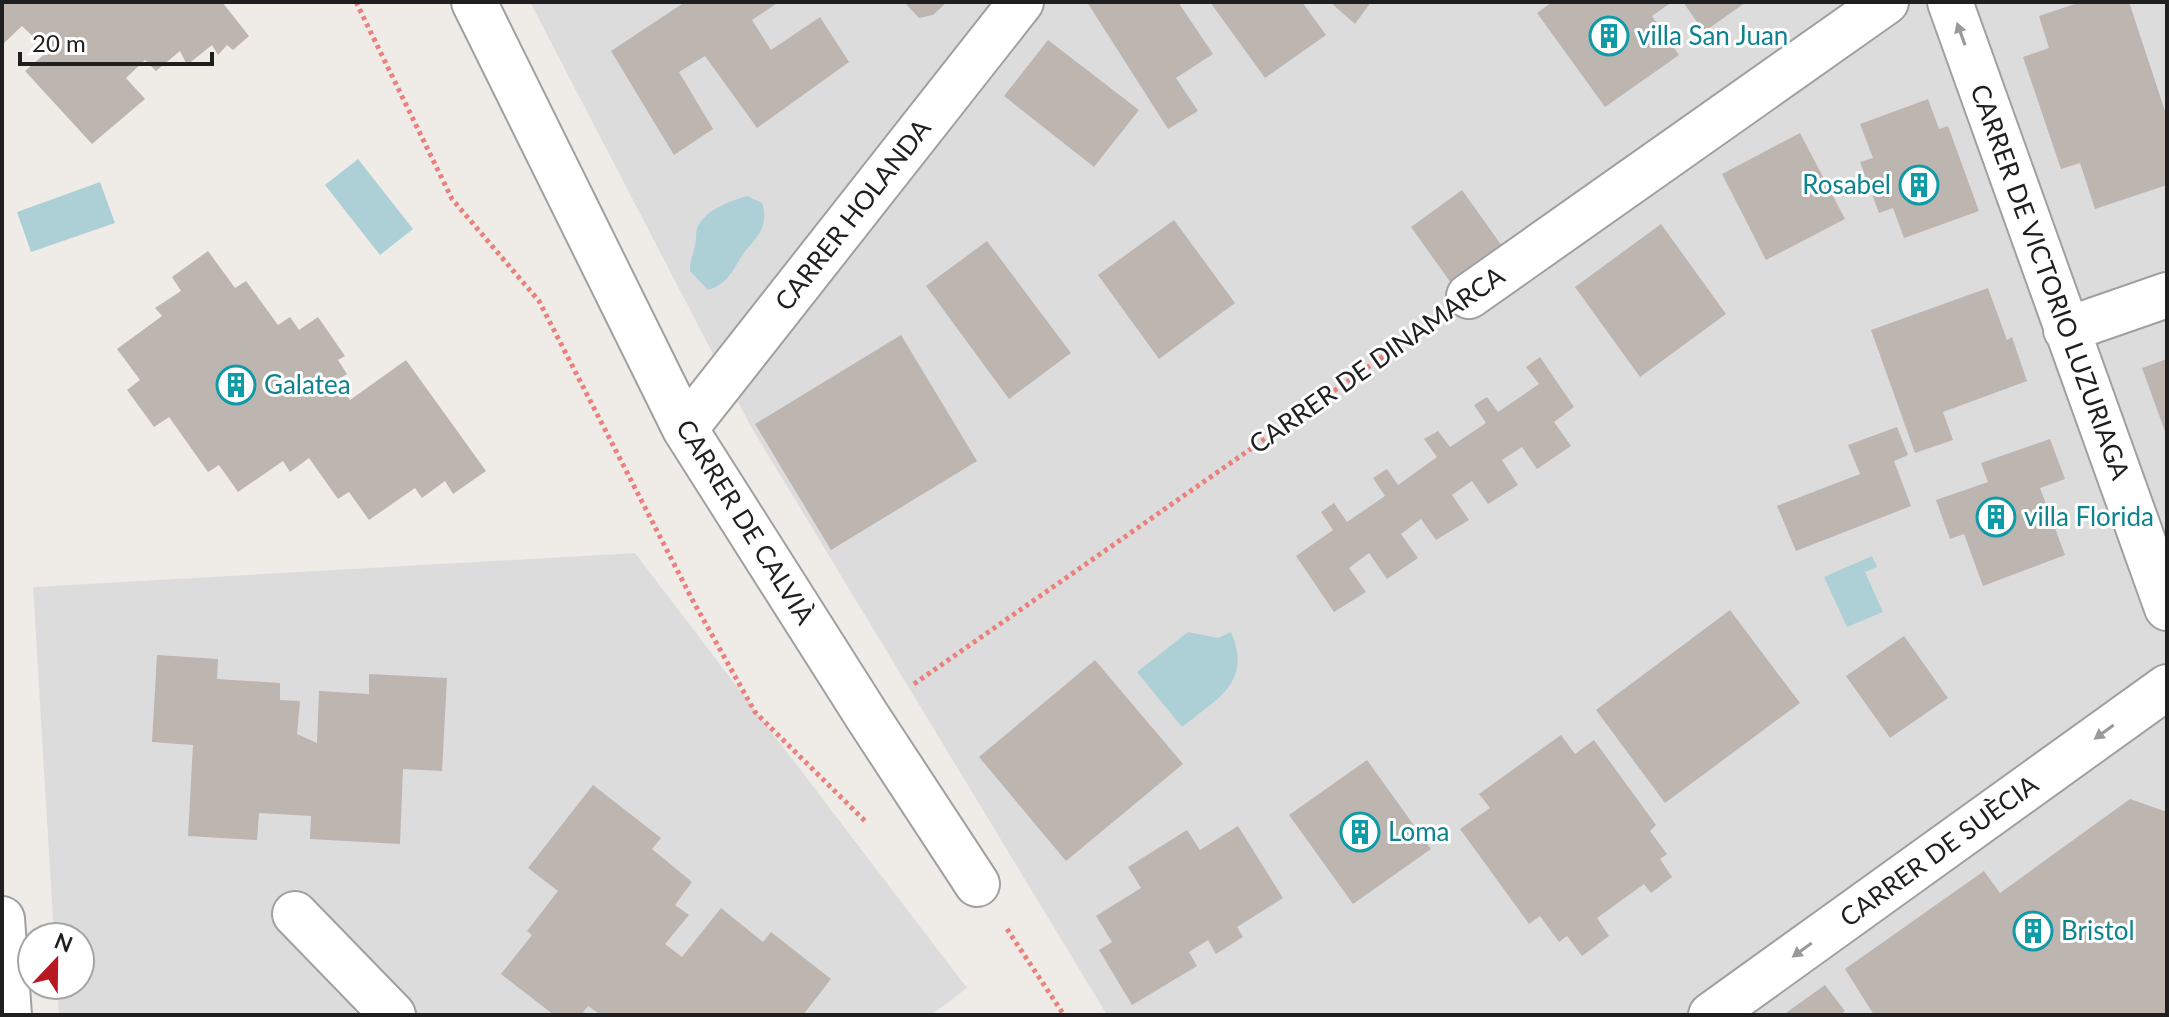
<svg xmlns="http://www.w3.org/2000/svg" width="2169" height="1017" viewBox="0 0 2169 1017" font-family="Lato,sans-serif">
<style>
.residential{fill:#dddcdd}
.water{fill:#add0d7}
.building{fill:#bcb5b0}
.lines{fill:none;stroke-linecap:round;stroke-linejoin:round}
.minor-casing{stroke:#a0a0a0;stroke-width:48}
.path{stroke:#e9827d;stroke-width:5;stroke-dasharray:4 4;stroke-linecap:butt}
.minor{stroke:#fff;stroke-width:44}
.oneway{fill:#9a9a9a}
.labels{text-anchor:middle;stroke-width:6;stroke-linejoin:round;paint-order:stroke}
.culture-label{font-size:26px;fill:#0d838f;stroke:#fff;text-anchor:start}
.street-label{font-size:26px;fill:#1f1f1f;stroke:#fff}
</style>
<rect width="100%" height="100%" fill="#efece7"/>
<!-- residential -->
<path class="residential" d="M 530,2 L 2167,2 L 2167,1015 L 1107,1015 L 751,427 Z
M 635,553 L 967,988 L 931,1015 L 59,1015 L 57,985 L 80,985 L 80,937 L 54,937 L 33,587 Z"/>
<!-- water -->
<path class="water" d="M 358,159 L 413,229 L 380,255 L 325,185 Z
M 100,182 L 115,223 L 31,252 L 17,212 Z
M 747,196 L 762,203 C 765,212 765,219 762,228 C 758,238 749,246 743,254 C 733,270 728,284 708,290 L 690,271 C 690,260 693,255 695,245 C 697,239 695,232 698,226 C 707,209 730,201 747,196 Z
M 1872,556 L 1877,567 L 1865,572 L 1883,612 L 1847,627 L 1824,577 Z
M 1188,632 L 1218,638 L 1231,632 C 1253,683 1216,699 1182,727 L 1137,672 Z"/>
<!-- building -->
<path class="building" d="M 2,2 L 222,2 L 249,36 L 233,50 L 227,45 L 218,55 L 212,45 L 187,65 L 180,51 L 156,71 L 145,60 L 126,78 L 145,99 L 92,144 L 25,71 L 48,51 L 22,26 L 2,45 Z
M 685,2 L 779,2 L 752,20 L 771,50 L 820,17 L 849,62 L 757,128 L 705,56 L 679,72 L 713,129 L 674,155 L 611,51 Z
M 904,2 L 947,2 L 933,15 L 919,18 Z
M 1087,2 L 1178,2 L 1213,54 L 1176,78 L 1198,111 L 1168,129 Z
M 1210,2 L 1302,2 L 1326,35 L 1265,78 Z
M 1330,2 L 1371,2 L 1355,24 Z
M 1552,2 L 1672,2 L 1652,16 L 1679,55 L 1605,107 L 1537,13 Z
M 1683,2 L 1746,2 L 1704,32 Z
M 2081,2 L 2129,2 L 2167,117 L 2167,185 L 2095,209 L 2080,163 L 2061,169 L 2023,57 L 2049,48 L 2039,16 Z
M 1048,40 L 1139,110 L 1094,167 L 1004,96 Z
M 1928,99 L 1939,129 L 1948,126 L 1979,211 L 1904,238 L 1893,208 L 1879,213 L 1860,162 L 1873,158 L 1860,124 Z
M 1800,133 L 1845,219 L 1766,260 L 1722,174 Z
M 1462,190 L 1507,253 L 1456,290 L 1411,227 Z
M 1174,220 L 1235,303 L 1159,359 L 1098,275 Z
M 1661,224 L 1726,314 L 1640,377 L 1575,287 Z
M 987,241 L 1071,353 L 1009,399 L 926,286 Z
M 208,251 L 235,288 L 246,281 L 278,325 L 290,317 L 299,330 L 318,317 L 345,356 L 338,360 L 347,374 L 336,381 L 350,400 L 406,360 L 486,471 L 453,494 L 445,481 L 422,498 L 415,488 L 369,520 L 349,492 L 338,499 L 309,458 L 290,472 L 283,461 L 238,492 L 219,465 L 208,472 L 169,417 L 154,427 L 127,390 L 140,380 L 117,349 L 162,316 L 155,308 L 181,291 L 172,277 Z
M 1988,288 L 2007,340 L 2012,337 L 2027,381 L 1943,412 L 1953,440 L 1915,453 L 1871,330 Z
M 901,335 L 977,461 L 831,550 L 755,424 Z
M 1540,357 L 1574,407 L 1554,422 L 1571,446 L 1537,469 L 1522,447 L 1502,460 L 1518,485 L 1488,504 L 1472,481 L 1452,495 L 1469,520 L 1436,540 L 1421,519 L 1401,534 L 1418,558 L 1387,579 L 1369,553 L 1349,568 L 1366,592 L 1334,612 L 1296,556 L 1333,530 L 1321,512 L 1334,503 L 1347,522 L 1385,496 L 1373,478 L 1387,469 L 1398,485 L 1437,457 L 1424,439 L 1438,431 L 1450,447 L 1486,423 L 1474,405 L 1487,397 L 1498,412 L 1539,384 L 1526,367 Z
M 2167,359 L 2167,437 L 2142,368 Z
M 1897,427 L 1908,455 L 1894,461 L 1911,506 L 1796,551 L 1777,506 L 1860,474 L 1848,445 Z
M 2050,439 L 2065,479 L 2040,488 L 2065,555 L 1983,586 L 1964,534 L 1950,539 L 1936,500 L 1988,482 L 1981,463 Z
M 1730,610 L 1800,703 L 1665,803 L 1596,710 Z
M 1904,636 L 1948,698 L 1890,738 L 1846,676 Z
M 157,655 L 218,659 L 217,679 L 280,683 L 280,700 L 300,701 L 297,734 L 317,743 L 319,691 L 369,694 L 369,674 L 447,678 L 442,771 L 403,769 L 400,844 L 310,839 L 311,816 L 259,813 L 257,840 L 188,836 L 193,745 L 152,742 Z
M 1095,660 L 1183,764 L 1066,861 L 979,757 Z
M 1561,735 L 1575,754 L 1594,740 L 1656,825 L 1650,831 L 1667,854 L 1660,859 L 1672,877 L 1651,893 L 1644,884 L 1597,918 L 1609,936 L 1582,956 L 1567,936 L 1559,942 L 1540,916 L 1529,924 L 1460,829 L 1490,808 L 1479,794 Z
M 1367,760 L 1431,849 L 1353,904 L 1289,815 Z
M 593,785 L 661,838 L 652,849 L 692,882 L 675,905 L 689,915 L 665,944 L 682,957 L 721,908 L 763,942 L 771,932 L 831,979 L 803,1015 L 601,1015 L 588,1006 L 581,1015 L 554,1015 L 501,974 L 532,935 L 527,931 L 558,891 L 528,868 Z
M 2130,799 L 2167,812 L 2167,1015 L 1874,1015 L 1845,969 L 1984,871 L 2000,893 Z
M 1238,826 L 1283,898 L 1237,927 L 1243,937 L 1216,954 L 1208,940 L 1189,952 L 1197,966 L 1132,1005 L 1099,950 L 1112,942 L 1096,916 L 1141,888 L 1128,867 L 1187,830 L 1200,850 Z
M 1825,985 L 1845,1011 L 1840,1015 L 1783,1015 Z"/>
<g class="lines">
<!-- minor casing -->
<g class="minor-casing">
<path id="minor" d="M 474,2 L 685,429 L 867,716 L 977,884
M 1950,2 L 2167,608
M 1469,296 L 1886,2
M 2066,330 L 2167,295
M 685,429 L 1021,2
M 295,914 L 393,1015
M 2,919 L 9,1015
M 1711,1015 L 2167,687"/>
</g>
<!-- path -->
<path class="path" d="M 356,2 L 452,199 L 539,301 L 693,601 L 755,712 L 866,822
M 914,684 L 1424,328
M 1007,929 L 1064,1015"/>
<!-- minor -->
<use href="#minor" class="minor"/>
</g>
<!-- one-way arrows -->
<defs><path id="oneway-solid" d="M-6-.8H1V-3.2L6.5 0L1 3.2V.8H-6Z" transform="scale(2)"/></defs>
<g class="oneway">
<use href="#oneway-solid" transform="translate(1961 34) rotate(-110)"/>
<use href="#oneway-solid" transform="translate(2104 732) rotate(144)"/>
<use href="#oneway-solid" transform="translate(1802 950) rotate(144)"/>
</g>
<!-- icons -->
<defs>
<g id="building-ring" transform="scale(2)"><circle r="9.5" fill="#fff" stroke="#0f9aa8" stroke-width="1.5"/><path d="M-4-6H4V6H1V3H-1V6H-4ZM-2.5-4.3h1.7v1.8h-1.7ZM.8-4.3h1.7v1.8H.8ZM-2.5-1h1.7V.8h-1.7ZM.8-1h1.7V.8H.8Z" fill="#0f9aa8"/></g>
</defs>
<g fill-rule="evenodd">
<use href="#building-ring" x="1609" y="36"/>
<use href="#building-ring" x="1919" y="185"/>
<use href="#building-ring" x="236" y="385"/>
<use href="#building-ring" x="1996" y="517"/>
<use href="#building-ring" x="1360" y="832"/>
<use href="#building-ring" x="2033" y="931"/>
</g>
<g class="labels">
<!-- culture labels -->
<g class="culture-label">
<text x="1637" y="45">villa San Juan</text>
<text x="1891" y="194" text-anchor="end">Rosabel</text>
<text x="264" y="394">Galatea</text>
<text x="2024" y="526">villa Florida</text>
<text x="1388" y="841">Loma</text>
<text x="2061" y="940">Bristol</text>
</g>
<!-- street labels -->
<g class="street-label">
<text transform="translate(853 215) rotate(-52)" y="9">CARRER HOLANDA</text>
<text transform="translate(2050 282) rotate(70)" y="9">CARRER DE VICTORIO LUZURIAGA</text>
<text transform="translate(1377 360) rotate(-35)" y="9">CARRER DE DINAMARCA</text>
<text transform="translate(745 522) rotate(58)" y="9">CARRER DE CALVIÀ</text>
<text transform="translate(1939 851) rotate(-36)" y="9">CARRER DE SUÈCIA</text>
</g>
</g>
<!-- border -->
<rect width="2169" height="1017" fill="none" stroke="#1f1f1f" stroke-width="8"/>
<!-- north arrow -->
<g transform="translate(56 961) rotate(22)"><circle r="38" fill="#ffffff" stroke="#a5a5a5" stroke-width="2"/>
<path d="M0-6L14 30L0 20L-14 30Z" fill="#b71822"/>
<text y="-12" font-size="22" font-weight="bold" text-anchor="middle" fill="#1f1f1f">N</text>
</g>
<!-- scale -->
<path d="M20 52v12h192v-12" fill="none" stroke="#1f1f1f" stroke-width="4"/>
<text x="32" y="52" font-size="24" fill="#1f1f1f" stroke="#ffffff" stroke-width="6" paint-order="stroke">20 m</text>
</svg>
